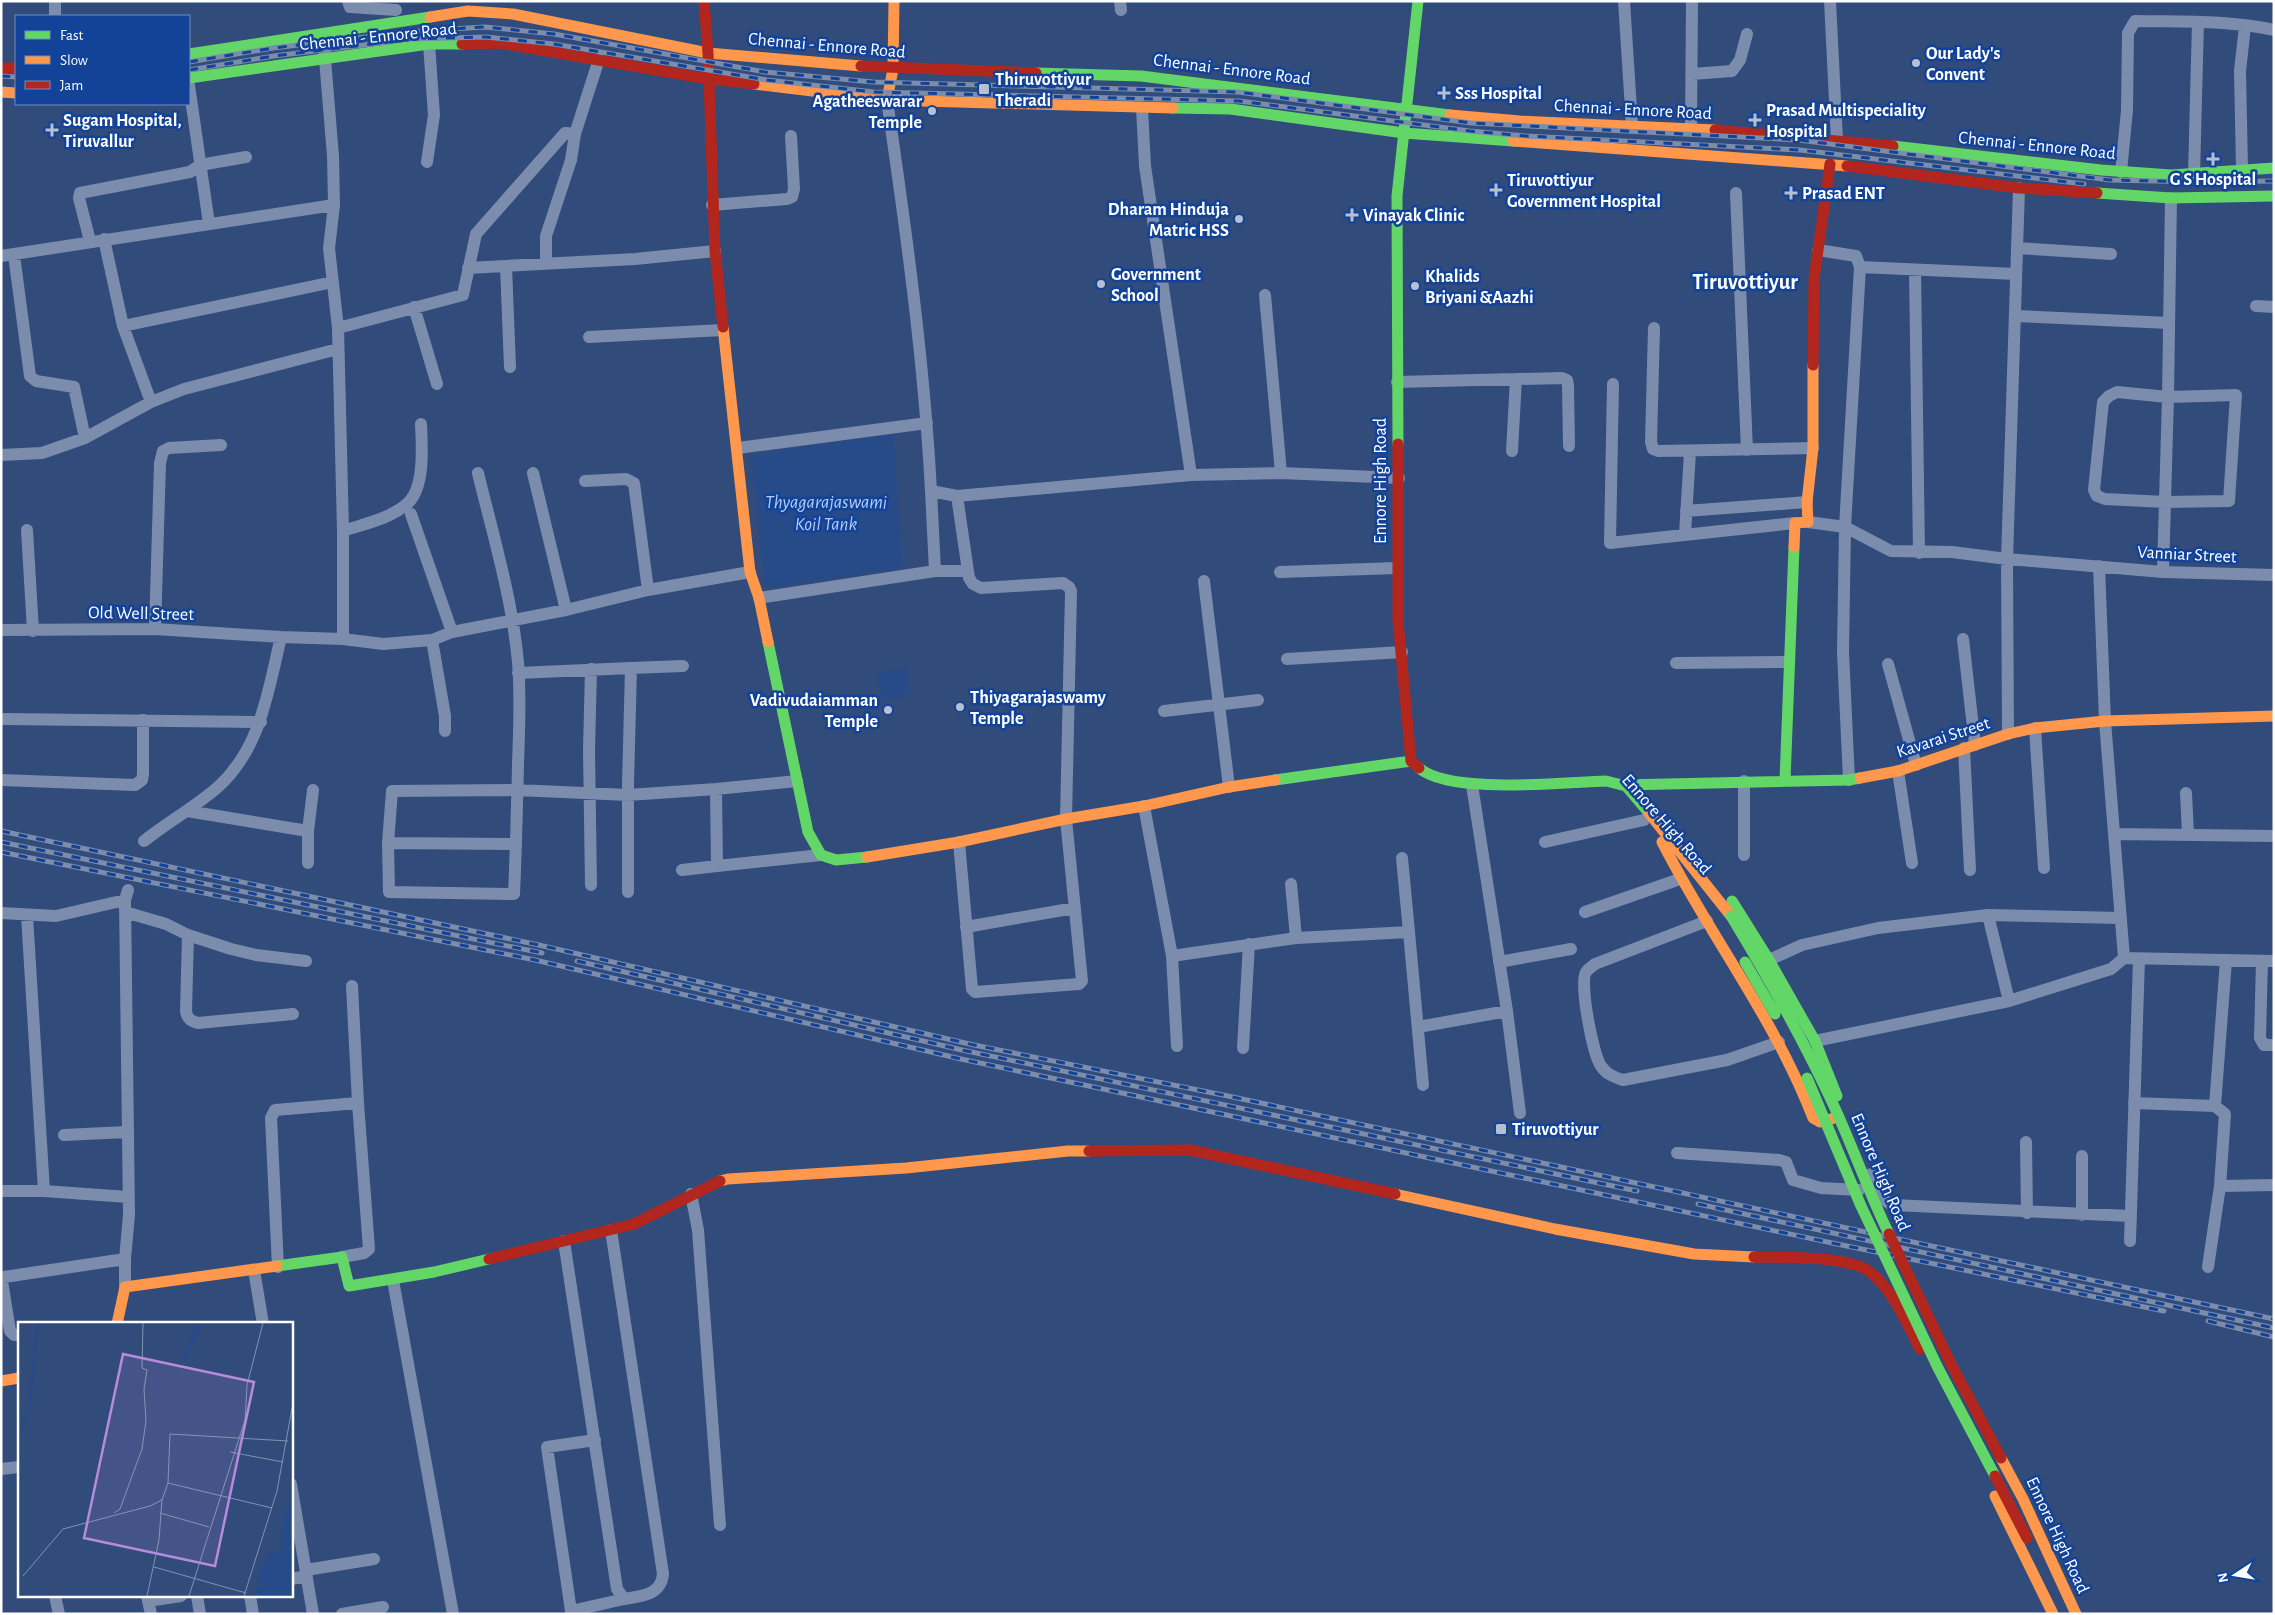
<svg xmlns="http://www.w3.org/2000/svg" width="2275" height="1615" viewBox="0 0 2275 1615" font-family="'Alegreya Sans',sans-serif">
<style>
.water{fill:#274a89}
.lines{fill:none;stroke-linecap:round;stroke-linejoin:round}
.street{stroke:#7c8cad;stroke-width:12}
.fast{stroke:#63d668;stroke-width:11}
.slow{stroke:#ff974d;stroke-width:11}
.jam{stroke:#b3261e;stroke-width:11}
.rail-casing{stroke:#7c8cab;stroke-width:5}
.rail{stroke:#124399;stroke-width:3;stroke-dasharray:9;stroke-linecap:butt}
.fast-bridge{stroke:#63d668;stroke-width:11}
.slow-bridge{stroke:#ff974d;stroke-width:11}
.jam-bridge{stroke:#b3261e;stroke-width:11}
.poi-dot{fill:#b7c0d0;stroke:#124399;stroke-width:2}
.labels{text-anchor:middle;stroke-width:5;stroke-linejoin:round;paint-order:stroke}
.street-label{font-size:18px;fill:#fff;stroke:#124399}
.poi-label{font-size:18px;font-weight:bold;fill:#fff;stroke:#124399;text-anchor:start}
.water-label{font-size:19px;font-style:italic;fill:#b1cdfa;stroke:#124399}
.district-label{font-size:22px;font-weight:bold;fill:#fff;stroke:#124399}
.inset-river{fill:none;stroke:#274a89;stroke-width:2.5}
.inset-road{fill:none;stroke:#8393af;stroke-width:1}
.view{fill:#b68bdc;fill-opacity:0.15;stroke:#b68bdc;stroke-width:2.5}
.inset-edge{fill:none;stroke:#fff;stroke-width:2.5}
</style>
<rect width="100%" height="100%" fill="#314b7a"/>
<!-- water -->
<path class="water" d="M 893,434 L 902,568 L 765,588 L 751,455 Z
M 905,668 L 910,694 L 883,700 L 877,674 Z"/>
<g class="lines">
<!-- street -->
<path class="street" d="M 348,1 L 350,7 L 396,10
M 1120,1 L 1121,10
M 1624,1 L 1632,125
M 1830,1 L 1837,140
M 55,16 L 55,1
M 323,35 L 333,156 L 334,205 L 329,248 L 338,328 L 343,531 L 343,639
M 1692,74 L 1732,71 L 1740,60 L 1747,34
M 189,85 L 209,224
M 887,100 C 906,230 924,360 931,491 L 957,496 L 969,578 L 973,584 L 981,588 L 1063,583 L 1069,587 L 1071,591 L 1066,819 L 1082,981 L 1079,984 L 975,992 L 972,989 L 959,842
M 1142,108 L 1145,166 L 1191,475
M 1691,128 L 1692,1
M 427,162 L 434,115 L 429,44
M 2242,169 L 2240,71 L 2245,26
M 2121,172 L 2127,110 L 2128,33 L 2135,21 C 2181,22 2229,20 2274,30
M 2194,175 L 2198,22
M 1736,193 L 1747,450
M 712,205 L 787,199 L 792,197 L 794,189 L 791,136
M 104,239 L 123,326 L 151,402
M 90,241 L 79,198 L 80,193 L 190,172 L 200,165 L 246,157
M 2017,248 L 2111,254
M 1818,250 L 1856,256 L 1860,267 L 2016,274
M 14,255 L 30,376 L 36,381 L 74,387 L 85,438
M 1,256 L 334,205
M 546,264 L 546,236 L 571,160 L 575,134
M 506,266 L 510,367
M 468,268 L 635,259 L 715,251
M 1915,270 L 1919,553
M 1265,295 L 1281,473
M 2256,306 L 2274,307
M 414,307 L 437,384
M 2016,316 L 2169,323
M 123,326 L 333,282
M 338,328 L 463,295 L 476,234 L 565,133 L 575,134 L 599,59
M 1654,328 L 1651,442 L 1653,449 L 1658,451 L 1813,448
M 589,337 L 723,330
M 1397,382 L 1562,378 L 1567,380 L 1568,385 L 1569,446
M 1613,384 L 1610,543 L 1795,523
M 2117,392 L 2168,397 L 2236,395 L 2229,501 L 2165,502 L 2105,499 L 2097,496 L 2094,490 L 2103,402 L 2109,396 Z
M 738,448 L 927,423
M 1512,451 L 1516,379
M 1,455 L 42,453 L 85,438 L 151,402 L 184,389 L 338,349
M 478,473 C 493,535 512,598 518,662 C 521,697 519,731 518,765 C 517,808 516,851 514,894 L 389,892 L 388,843 L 392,791 L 517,790 L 628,795 L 716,789 L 797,781
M 533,473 L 566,610
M 585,481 L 626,479 L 634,483 L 648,590
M 957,496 L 1191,475 L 1281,473 L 1399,478
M 1686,511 L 1807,502
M 411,514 L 452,632
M 1808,522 L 1845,527 L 1891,551 L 1952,552 L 2007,559 L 2163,572 L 2274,575
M 27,530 L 33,631
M 343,531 C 364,524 392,518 408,503 C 425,487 422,446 421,424
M 1685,534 L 1690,452
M 2099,566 L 2105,721 L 2124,958
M 935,571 L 968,571
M 1280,572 L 1397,568
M 2163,572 L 2168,397 L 2171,198
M 1204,581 L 1229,787
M 759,598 L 935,571 L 931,491
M 155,629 L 160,463 L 163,451 L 169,448 L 221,445
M 1,630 L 155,629 L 281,637 L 343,639 L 383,644 L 432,640 L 452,632 L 566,610 L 648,590 L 750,572
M 1963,639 L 1975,745
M 432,640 L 445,716 L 445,731
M 1287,659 L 1402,652
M 1676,663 L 1789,662
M 1888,664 L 1916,765
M 631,668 L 683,666
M 518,673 L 631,668 L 628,784 L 628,892
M 1164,711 L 1258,700
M 4,719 L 261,722
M 2035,728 L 2044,868
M 2008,734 L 2007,559 L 2019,188
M 1964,748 L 1970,870
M 1898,771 L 1912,863
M 1,780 L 135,785 L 142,780 L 143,774 L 143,720
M 1849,780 L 1843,652 L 1845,527 L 1860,267
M 1744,781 L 1744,855
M 1472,785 L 1507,1011 L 1520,1113
M 716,789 L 717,866 L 821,855
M 2186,793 L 2188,834
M 1144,806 L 1172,956 L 1296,938 L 1409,932 L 1423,1085
M 187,811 L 308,831
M 2114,834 L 2274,836
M 144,841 C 168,822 195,807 218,787 C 261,748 268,691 281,637
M 1545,842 L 1644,820
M 388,843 L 516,844
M 1402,858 L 1409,932
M 308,863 L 308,831 L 313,790
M 682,870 L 717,866
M 1291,884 L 1296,938
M 591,885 L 589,750 L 591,669
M 125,912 L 166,924 L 188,935 L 231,949 L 256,955 L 306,961
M 1585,912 L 1680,879
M 1,913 L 56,916 L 125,900
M 1988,915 L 2009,1001
M 27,916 L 44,1191
M 1707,921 L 1595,964 C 1593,966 1588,969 1586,972 C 1579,983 1593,1055 1601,1066 C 1606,1074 1614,1077 1623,1080 L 1727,1060 L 1779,1042
M 966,927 L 1075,908
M 188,935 L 186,1011 C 187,1019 191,1021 198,1023 L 293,1014
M 1172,956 L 1177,1046
M 1769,960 L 1802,945 L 1878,928 L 1988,915 L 2121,918
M 2262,961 L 2260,1038 L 2264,1045 L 2274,1045
M 1499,962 L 1571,949
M 352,986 L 358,1103
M 1418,1027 L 1507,1011
M 1815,1041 L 2009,1001 L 2111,969 L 2124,958 L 2274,961
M 1243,1048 L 1249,944
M 2134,1103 L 2215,1106 L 2225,1114 L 2220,1186 L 2274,1185
M 2215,1106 L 2226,960
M 64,1135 L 127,1132
M 2026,1142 L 2027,1213
M 1677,1153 L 1779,1160 L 1786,1162 L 1793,1180 L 1821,1188 L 1859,1190
M 1871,1174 C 1877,1185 1880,1201 1893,1205 L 2131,1216
M 1,1191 L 44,1191 L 128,1197
M 691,1194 L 698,1230 L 720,1525
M 2082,1215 L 2082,1156
M 564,1241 L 617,1589 L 624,1599 C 642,1596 661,1595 663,1574 L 611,1230
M 2130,1241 L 2139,959
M 278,1267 L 271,1118 L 275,1110 L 358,1103 L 369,1249 L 364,1253 L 342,1257
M 2208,1267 L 2220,1186
M 254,1270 L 263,1324
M 393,1280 L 453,1614
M 125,1287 L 125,1259 L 129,1215 L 125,900 L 128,890
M 19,1335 L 14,1335 L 10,1331 L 2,1281 L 4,1277 L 125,1259
M 595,1440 L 547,1447 L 571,1611 L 624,1599
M 1,1469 L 19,1467
M 291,1484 L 313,1614
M 306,1570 L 374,1559
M 291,1579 L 307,1576
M 55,1596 L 59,1614
M 147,1596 L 151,1614
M 197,1596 L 200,1614
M 250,1596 L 253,1614
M 148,1601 L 181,1596
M 342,1614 L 383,1607"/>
<!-- fast -->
<path class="fast" d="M 189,54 L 430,17
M 1036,73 L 1141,76 L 1450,115
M 189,78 L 429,44 L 462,44
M 1173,108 L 1230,109 L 1404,133 L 1513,141
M 1893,146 L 2101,170 L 2171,175 L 2274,168
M 2097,193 L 2171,198 L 2274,196
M 1398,444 L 1397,196 L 1418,1
M 768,642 L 808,832 L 821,855 L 836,860 L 867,857
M 1419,768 C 1451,795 1563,782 1606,781 L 1626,786 L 1649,813
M 1275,780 L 1411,761
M 1785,780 L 1794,547
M 1622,785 L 1849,780 L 1860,778
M 1732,901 L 1769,960 L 1815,1041 L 1837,1096
M 277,1266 L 342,1257 L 349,1286 L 434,1272 L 489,1259"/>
<!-- slow -->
<path class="slow" d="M 430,17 L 468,11 L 513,14 L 708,53 L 861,66
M 754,84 L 887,100 L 1173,108
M 1,92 L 16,93
M 887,100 L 893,69 L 894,1
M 1450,115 L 1520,121 L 1715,130
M 1513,141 L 1847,166
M 723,327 L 750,572 L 759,598 L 768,642
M 1794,547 L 1795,523 L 1808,522 L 1807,502 L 1813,448 L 1813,365
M 1860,778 L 1898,771 L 2008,734 L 2035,728 L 2105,721 L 2274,716
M 1649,813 L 1731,916
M 1662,842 C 1710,936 1775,1019 1813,1118 L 1820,1122 L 1838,1117
M 867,857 L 959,842 L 1066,819 L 1144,806 L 1229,787 L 1275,780
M 720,1181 L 728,1179 L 906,1168 L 1068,1151 L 1089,1151
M 1395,1194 L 1555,1229 L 1694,1254 L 1754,1257
M 117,1324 L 125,1287 L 277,1266
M 1,1381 L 19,1378
M 1995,1496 L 2053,1614"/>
<!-- jam -->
<path class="jam" d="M 704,1 L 708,53 L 715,251 L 723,327
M 462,44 L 500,43 L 708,79 L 754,84
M 861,66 L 1036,73
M 1,68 L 16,68
M 1715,130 L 1893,146
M 1847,166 L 2019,188 L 2097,193
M 1813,365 L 1814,279 L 1830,164
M 1398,444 L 1398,621 L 1411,761 L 1419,768
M 1089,1151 L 1190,1150 L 1395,1194
M 1754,1257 C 1783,1258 1848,1255 1870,1272 C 1893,1290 1907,1324 1920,1349
M 489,1259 L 634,1224 L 720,1181"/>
<!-- rail casing -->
<g class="rail-casing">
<path id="rail" d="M 410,39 L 486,37 L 554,44 L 767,80 L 874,92 L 1239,101 L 1470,131 L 1526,136 L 1800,150 L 2084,184
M 189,62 L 273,48 L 416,31 L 485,27 L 554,34 L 765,72 L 873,82 L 1238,92 L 1471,123 L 1799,140 L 2110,180 L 2199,182 L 2274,181
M 189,70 L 274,56 L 388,42
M 1,76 L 16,77
M 1,831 L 539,945 L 974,1045 L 1228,1096 L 2274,1319
M 1,842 L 542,953
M 1,852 L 535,960 L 961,1059 L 1837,1244 L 2164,1311
M 577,961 L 962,1050 L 1637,1191
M 1698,1204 L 2274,1328
M 2208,1321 L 2274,1337"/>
</g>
<!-- rail -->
<use href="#rail" class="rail"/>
<!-- fast-bridge -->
<path class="fast-bridge" d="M 1731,916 C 1768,977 1803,1039 1833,1104 C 1853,1147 1868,1191 1889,1234
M 1745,962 L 1775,1014
M 1807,1078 L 1861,1206 L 1938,1368 L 1995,1476"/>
<!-- slow-bridge -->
<path class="slow-bridge" d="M 2001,1458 L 2023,1499 L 2076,1614"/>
<!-- jam-bridge -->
<path class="jam-bridge" d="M 1889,1234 L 1950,1362 L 2001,1458
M 1995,1476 L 2027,1538"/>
</g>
<!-- markers -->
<g class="poi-dot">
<circle cx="1916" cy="63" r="5"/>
<rect x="978" y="83" width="12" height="12" rx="2.5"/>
<path d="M1441.5 85.5h5v5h5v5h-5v5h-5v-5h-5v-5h5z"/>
<circle cx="932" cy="111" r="5"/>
<path d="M1752.5 112.5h5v5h5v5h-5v5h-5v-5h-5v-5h5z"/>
<path d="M49.5 122.5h5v5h5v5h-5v5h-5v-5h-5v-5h5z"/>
<path d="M2210.5 151.5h5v5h5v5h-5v5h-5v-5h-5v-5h5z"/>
<path d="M1493.5 182.5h5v5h5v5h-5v5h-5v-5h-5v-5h5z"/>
<path d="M1788.5 185.5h5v5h5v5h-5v5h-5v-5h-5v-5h5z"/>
<path d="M1349.5 207.5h5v5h5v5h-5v5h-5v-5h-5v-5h5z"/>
<circle cx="1239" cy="219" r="5"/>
<circle cx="1101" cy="284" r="5"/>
<circle cx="1415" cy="286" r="5"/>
<circle cx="960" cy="707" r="5"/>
<circle cx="888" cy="710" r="5"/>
<rect x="1495" y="1123" width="12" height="12" rx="2.5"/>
</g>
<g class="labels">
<!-- street labels -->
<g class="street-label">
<text transform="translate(378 36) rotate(-6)" y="6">Chennai - Ennore Road</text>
<text transform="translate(827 45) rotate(5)" y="6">Chennai - Ennore Road</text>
<text transform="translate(1232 69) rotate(7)" y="6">Chennai - Ennore Road</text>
<text transform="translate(1633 109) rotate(3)" y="6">Chennai - Ennore Road</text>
<text transform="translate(2037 145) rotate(6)" y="6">Chennai - Ennore Road</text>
<text transform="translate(1380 481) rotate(-90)" y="6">Ennore High Road</text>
<text transform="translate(2187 554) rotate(3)" y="6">Vanniar Street</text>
<text transform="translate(141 613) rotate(1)" y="6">Old Well Street</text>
<text transform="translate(1943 737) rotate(-18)" y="6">Kavarai Street</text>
<text transform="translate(1667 824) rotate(49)" y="6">Ennore High Road</text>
<text transform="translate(1881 1172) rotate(67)" y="6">Ennore High Road</text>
<text transform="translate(2058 1535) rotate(65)" y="6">Ennore High Road</text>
</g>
<!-- poi labels -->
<g class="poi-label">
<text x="1926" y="59">Our Lady's<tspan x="1926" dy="21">Convent</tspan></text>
<text x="995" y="85">Thiruvottiyur<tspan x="995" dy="21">Theradi</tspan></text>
<text x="1455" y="99">Sss Hospital</text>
<text x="922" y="107" text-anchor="end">Agatheeswarar<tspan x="922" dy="21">Temple</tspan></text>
<text x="1766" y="116">Prasad Multispeciality<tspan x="1766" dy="21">Hospital</tspan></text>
<text x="63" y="126">Sugam Hospital,<tspan x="63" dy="21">Tiruvallur</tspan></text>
<text x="2213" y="185" text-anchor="middle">G S Hospital</text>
<text x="1507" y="186">Tiruvottiyur<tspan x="1507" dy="21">Government Hospital</tspan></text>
<text x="1802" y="199">Prasad ENT</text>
<text x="1229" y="215" text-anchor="end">Dharam Hinduja<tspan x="1229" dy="21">Matric HSS</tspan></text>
<text x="1363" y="221">Vinayak Clinic</text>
<text x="1111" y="280">Government<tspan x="1111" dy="21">School</tspan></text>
<text x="1425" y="282">Khalids<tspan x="1425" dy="21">Briyani &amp;Aazhi</tspan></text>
<text x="970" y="703">Thiyagarajaswamy<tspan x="970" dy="21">Temple</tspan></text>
<text x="878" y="706" text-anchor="end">Vadivudaiamman<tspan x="878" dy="21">Temple</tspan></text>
<text x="1512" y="1135">Tiruvottiyur</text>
</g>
<!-- water labels -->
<g class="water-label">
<text x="826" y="508">Thyagarajaswami<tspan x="826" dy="22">Koil Tank</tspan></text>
</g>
<!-- district labels -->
<g class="district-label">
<text x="1745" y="289">Tiruvottiyur</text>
</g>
</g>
<!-- overview -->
<g transform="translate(18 1322)">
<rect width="275" height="275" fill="#314b7a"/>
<path d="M 177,1 L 185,1 L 167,40 L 165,38 ZM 275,176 L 275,274 L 235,274 L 242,262 L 239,255 L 248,238 L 253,231 L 262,230 L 266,193 Z" fill="#274a89"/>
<path class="inset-river" d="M 0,113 L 11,84 L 20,1"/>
<path class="inset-road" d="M 212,130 L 265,140M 150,161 L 152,112 L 270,119M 96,191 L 102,187 L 124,127 L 128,99 L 126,67 L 129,48 L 124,46 L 125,1M 142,191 L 191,205M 136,245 L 228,271M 5,254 L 45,207 L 132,184 L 144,178 L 150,161 L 254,186M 129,274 L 141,218 L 144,177M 171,274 L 227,98 L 229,63 L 245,1M 226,274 L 259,169 L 275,81"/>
<path class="view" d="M 105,32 L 236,60 L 197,244 L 66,216 Z"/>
<rect width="275" height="275" class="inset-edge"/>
</g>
<!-- border -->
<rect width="2275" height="1615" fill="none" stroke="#ffffff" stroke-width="5"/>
<!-- legend -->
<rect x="15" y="15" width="175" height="90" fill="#124399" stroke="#718ec2"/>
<rect x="25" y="31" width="25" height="8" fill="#63d668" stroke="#718ec2"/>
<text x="60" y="40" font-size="15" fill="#ffffff">Fast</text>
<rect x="25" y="56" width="25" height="8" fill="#ff974d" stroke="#718ec2"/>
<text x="60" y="65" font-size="15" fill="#ffffff">Slow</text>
<rect x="25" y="81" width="25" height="8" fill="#b3261e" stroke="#718ec2"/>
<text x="60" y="90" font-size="15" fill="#ffffff">Jam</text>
<!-- north arrow -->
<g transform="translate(2235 1575) rotate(258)" stroke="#124399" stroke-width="4" paint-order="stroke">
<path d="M0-4L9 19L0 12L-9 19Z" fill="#ffffff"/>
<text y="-8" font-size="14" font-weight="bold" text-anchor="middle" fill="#ffffff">N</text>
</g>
</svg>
